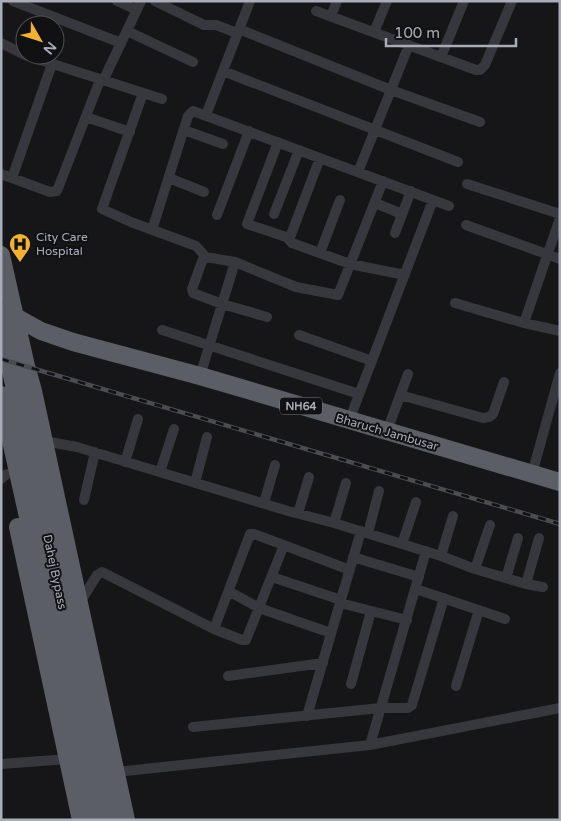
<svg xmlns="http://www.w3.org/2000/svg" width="561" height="821" viewBox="0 0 561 821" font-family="'Varela Round',sans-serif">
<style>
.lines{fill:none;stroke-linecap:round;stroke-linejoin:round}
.minor{stroke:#37383d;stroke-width:10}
.trunk{stroke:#5b5e65;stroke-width:18}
.rail-casing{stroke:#4a4c52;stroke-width:4.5}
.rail{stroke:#111113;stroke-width:2.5;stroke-dasharray:8;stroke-linecap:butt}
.labels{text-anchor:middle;stroke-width:4;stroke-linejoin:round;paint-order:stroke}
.shield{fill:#111113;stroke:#7b7e86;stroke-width:1}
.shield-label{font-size:11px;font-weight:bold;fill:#a8adb8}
.poi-label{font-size:12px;fill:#a8adb8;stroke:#111113;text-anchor:start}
.street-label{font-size:12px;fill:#a8adb8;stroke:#111113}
</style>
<rect width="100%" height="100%" fill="#161618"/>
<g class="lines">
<!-- minor -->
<path class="minor" d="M 13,1 L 121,43
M 117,1 L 137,10
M 155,1 L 204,25 L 216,25 L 237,33
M 316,11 L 476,70 L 480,70 L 485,65 L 512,1
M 331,16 L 337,1
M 239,29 L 391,90 L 480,122
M 127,31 L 193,62
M 374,32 L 387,1
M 1,43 L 25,55
M 25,55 L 162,99
M 441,57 L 464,1
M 223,71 L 458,162
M 103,81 L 141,1
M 143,93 L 102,209 L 131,222 L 196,246 L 206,257 L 235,262 L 296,287 L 338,295 L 383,181
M 206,115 L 250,1
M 86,117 L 130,132
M 184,130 L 223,144
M 278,142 L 247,224 L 289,238
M 320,158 L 289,240 L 292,243 L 350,264 L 405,275
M 358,172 L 409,45
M 1,174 L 50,192 L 57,191 L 100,80
M 12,178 L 52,64
M 169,178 L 204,192
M 467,184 L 560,214
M 375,203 L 402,214
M 274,214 L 299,150
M 217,215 L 249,131
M 466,225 L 560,259
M 152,230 L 188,116 L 193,111 L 449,206
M 395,233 L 411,191
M 320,253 L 340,200
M 204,256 L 192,289 L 193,293 L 222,304 L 267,317
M 455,303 L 524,323 L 560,331
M 524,323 L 560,218
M 162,330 L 359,394
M 299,335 L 372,361
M 200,376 L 235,262
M 400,395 L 483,418 L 489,417 L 493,414 L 504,382
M 349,421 L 433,200
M 387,431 L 408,374
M 44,441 L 77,447 L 288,511 L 334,523 L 441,556 L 475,569 L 526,584 L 543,587
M 125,462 L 138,419
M 160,472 L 174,429
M 532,474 L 560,373
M 1,479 L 7,474
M 195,483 L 207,437
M 84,500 L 95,452
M 264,503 L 275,465
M 298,513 L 309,477
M 334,523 L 346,483
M 368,533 L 379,491
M 402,544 L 416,502
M 441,556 L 453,516
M 353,557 L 419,577
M 475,569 L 490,525
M 272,577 L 341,600
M 506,578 L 518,538
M 526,584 L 539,538
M 416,589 L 505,619
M 232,593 L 259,608 L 331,633
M 340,603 L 407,620
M 79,604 L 97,575 L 102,572 L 214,629 L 242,640 L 246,640 L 284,545
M 214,629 L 250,534 L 254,534 L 350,570
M 228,676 L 323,663
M 351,684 L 371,611
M 456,686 L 479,610
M 307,716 L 361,531
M 193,727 L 381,708 L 408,708 L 412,705 L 444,598
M 370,745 L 426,551
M 1,764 L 68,759
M 116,772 L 370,745 L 560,708"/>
<!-- trunk -->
<path class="trunk" d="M 1,255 L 26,366 L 33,391 L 126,820
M 1,312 L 14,316 L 41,331 L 73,342 L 200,376 L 560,482
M 1,325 L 109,820
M 1,395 L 95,820
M 18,527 L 81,820"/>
<!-- rail casing -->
<g class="rail-casing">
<path id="rail" d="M 1,359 L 560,524"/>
</g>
<!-- rail -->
<use href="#rail" class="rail"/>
</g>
<!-- icons -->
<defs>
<g id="hospital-pin" transform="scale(1.125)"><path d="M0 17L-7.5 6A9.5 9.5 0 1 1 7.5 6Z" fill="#f2b134" stroke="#111113"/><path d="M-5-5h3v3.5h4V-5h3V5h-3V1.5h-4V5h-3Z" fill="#111"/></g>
</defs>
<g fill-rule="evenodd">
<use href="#hospital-pin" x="20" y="244"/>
</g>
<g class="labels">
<!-- shield labels -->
<rect class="shield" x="280" y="397.5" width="42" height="17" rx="4"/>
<g class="shield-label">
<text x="301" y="410">NH64</text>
</g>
<!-- poi labels -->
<g class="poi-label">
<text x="36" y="241">City Care<tspan x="36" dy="14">Hospital</tspan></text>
</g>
<!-- street labels -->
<g class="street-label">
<text transform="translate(387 432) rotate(16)" y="4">Bharuch Jambusar</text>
<text transform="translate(55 572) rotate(78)" y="4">Dahej Bypass</text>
</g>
</g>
<!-- border -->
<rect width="561" height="821" fill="none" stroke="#a8adb8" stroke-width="5"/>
<!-- north arrow -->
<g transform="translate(40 40) rotate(129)"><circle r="24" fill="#111113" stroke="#4d4f55"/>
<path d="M0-4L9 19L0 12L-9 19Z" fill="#f2b134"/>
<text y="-8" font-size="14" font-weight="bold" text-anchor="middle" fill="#a8adb8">N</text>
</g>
<!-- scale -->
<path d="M386 38v8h130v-8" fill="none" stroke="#a8adb8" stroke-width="2.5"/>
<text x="394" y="38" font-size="15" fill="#a8adb8" stroke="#111113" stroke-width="4" paint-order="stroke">100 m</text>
</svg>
